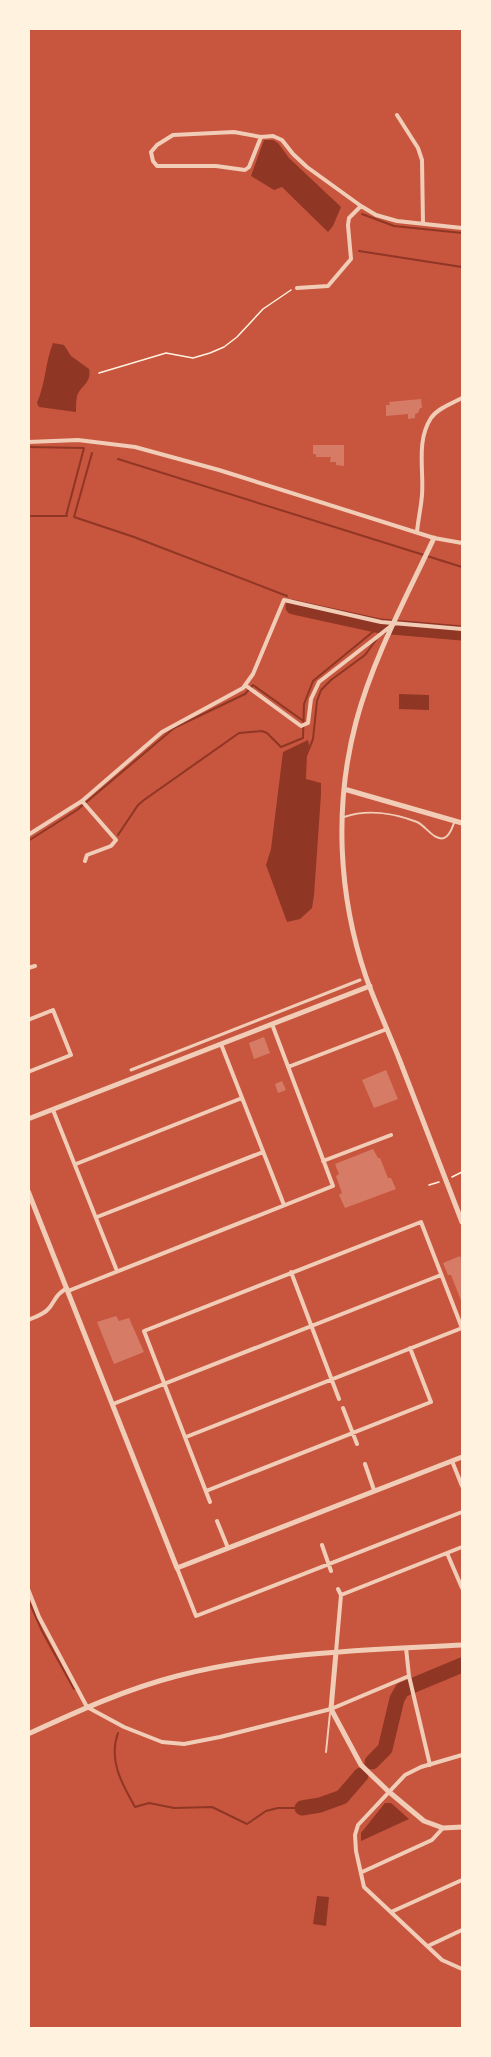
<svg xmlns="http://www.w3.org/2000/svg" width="491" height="2057" viewBox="0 0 491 2057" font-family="Roboto,sans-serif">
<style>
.water{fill:#8f3625}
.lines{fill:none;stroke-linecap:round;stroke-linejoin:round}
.stream{stroke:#8f3625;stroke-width:2}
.river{stroke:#8f3625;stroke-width:15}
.building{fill:#d67c66}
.path{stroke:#fff3e0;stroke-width:1.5}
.service{stroke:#f1ccb7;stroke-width:2}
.pedestrian{stroke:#f1ccb7;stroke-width:3}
.minor{stroke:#f1ccb7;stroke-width:4}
.tertiary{stroke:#f1ccb7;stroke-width:5}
</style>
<rect width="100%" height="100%" fill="#c8553d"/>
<!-- water -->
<path class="water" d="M 264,140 L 273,140 L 278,143 L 289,158 L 341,207 L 333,226 L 328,232 L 282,187 L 274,190 L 251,176 Z
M 53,343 L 64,345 L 71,356 L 89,369 C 92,383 81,385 77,396 C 76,401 76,407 76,412 L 39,407 L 37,403 C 46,382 45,363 53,343 Z
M 399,694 L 429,695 L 429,710 L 399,709 Z
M 308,740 L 309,745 L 307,754 L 306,779 L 321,783 L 321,794 L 314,895 L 312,908 L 300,919 L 287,922 L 266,865 L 271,849 L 283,752 Z
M 385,1803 L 391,1803 L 409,1819 L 361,1841 L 361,1833 Z
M 317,1896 L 329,1897 L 326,1926 L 313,1924 Z"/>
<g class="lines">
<!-- stream -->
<path class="stream" d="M 362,214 L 394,226 L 462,233
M 359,251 L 462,267
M 28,447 L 84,448 L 66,516
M 118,459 L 462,567
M 28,516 L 67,516
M 74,517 L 134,537 L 287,596
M 74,517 L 92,453
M 306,756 L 313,739 L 317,701 L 321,690 L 331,680 L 365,655 L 376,640
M 118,835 L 138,805 L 144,800 L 239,733 L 262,731 L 267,733 L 281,747 L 303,738 L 304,704 L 313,681 L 380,626
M 28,841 L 77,810 L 174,728 L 245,694 L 253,685 L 302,720
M 28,1599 L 42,1631 L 74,1689
M 118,1733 C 108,1760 122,1784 135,1807 L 149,1803 L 174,1808 L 212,1807 L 247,1824 L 266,1811 L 278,1808 L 302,1808"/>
<!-- river -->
<path class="river" d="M 293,607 L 380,626 L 462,633
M 372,1762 L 385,1749 L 397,1699 L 402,1690 L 462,1665
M 302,1808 L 320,1805 L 342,1797 L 361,1775"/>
</g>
<!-- building -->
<path class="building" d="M 421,399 L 422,408 L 420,408 L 418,413 L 415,414 L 415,418 L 408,419 L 408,414 L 386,416 L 386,405 L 390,405 L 389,402 Z
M 313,445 L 344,445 L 344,466 L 336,465 L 336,462 L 330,462 L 331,457 L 316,457 L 316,454 L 313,454 Z
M 264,1037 L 270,1053 L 254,1059 L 249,1043 Z
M 386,1070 L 398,1099 L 374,1108 L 362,1080 Z
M 282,1081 L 286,1090 L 278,1093 L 275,1084 Z
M 373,1149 L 378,1158 L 380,1158 L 388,1178 L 391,1178 L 396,1189 L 345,1208 L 339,1195 L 342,1193 L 336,1176 L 339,1174 L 335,1164 Z
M 460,1256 L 462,1262 L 462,1303 L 451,1275 L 448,1275 L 443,1263 Z
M 116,1316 L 119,1321 L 129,1318 L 144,1352 L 114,1364 L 97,1322 Z"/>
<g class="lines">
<!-- path -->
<path class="path" d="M 99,373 L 166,353 L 193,358 L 210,353 L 224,347 L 237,337 L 263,309 L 291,290
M 452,1177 L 462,1172
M 429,1185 L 439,1182"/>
<!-- service -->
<path class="service" d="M 344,817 C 367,809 394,813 417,822 C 426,826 434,841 444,838 C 450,836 452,828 454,823
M 326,1752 L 330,1713"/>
<!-- pedestrian -->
<path class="pedestrian" d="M 131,1070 L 360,980"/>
<!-- minor -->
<path class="minor" d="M 397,115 L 418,148 L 422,160 L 423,224
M 261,137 L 249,167 L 245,170 L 216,166 L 157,166 L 153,161 L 151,152 L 157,145 L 173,135 L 234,132 L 261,137 L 273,136 L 282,140 L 293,154 L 307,167 L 361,206 L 376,215 L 397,221 L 462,228
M 297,288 L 328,286 L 351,259 L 348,225 L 349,218 L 361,206
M 28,442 L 78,440 L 135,447 L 219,470 L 434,538 L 462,543
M 417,532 C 418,520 421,508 422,495 C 424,470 416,441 431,418 C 438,408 453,403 462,398
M 245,685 L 301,726 L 308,723 L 311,699 L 319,682 L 391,626
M 82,801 L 116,840 L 111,846 L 87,855 L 85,861
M 28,835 L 82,801 L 162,732 L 243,688 L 253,674 L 284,600 L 381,622 L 462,629
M 28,968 L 35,966
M 28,1020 L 53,1010 L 71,1055 L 28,1072
M 221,1044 L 284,1205
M 288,1067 L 387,1029
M 53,1110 L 117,1271
M 323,1161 L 391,1135
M 76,1164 L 242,1098
M 97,1217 L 263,1152
M 291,1272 L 339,1399
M 68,1291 L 333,1186 L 272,1024
M 28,1320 C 36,1317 45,1314 50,1307 C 57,1297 56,1295 67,1288
M 113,1404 L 441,1275
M 343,1408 L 357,1444
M 186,1437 L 462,1328
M 452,1461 L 462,1486
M 365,1464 L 374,1490
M 206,1491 L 431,1402 L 410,1348
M 210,1502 L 144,1331 L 421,1222 L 462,1328
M 217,1521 L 228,1548
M 322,1545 L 331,1571
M 447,1553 L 462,1588
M 177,1568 L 196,1616 L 462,1512
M 28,1589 L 39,1617 L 87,1707 L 124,1727 L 162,1742 L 184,1744 L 220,1737 L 331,1709 L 409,1676
M 341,1595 L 462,1547
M 406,1648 L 409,1676 L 430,1765
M 336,1652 L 341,1595 L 338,1589
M 462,1755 L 421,1767 L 405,1775 L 358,1825 L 355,1835 L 356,1851 L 364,1887 L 442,1960 L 462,1969
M 362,1872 L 432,1840 L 443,1828
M 391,1912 L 462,1880
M 428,1946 L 462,1930"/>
<!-- tertiary -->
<path class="tertiary" d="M 434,538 C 406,598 373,658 356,722 C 334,805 338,895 366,977 C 376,1005 389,1033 400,1061 C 421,1115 442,1169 462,1222
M 344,789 L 462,823
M 28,1119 L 370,986
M 28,1191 L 177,1568 L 462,1457
M 336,1652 L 331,1709 L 361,1765 L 388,1791 L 424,1821 L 443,1828 L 462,1827
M 28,1734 C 76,1712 126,1689 177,1676 C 271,1652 367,1650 462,1645"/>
</g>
<!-- border -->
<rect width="491" height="2057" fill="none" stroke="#fff3e0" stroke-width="60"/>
</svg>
